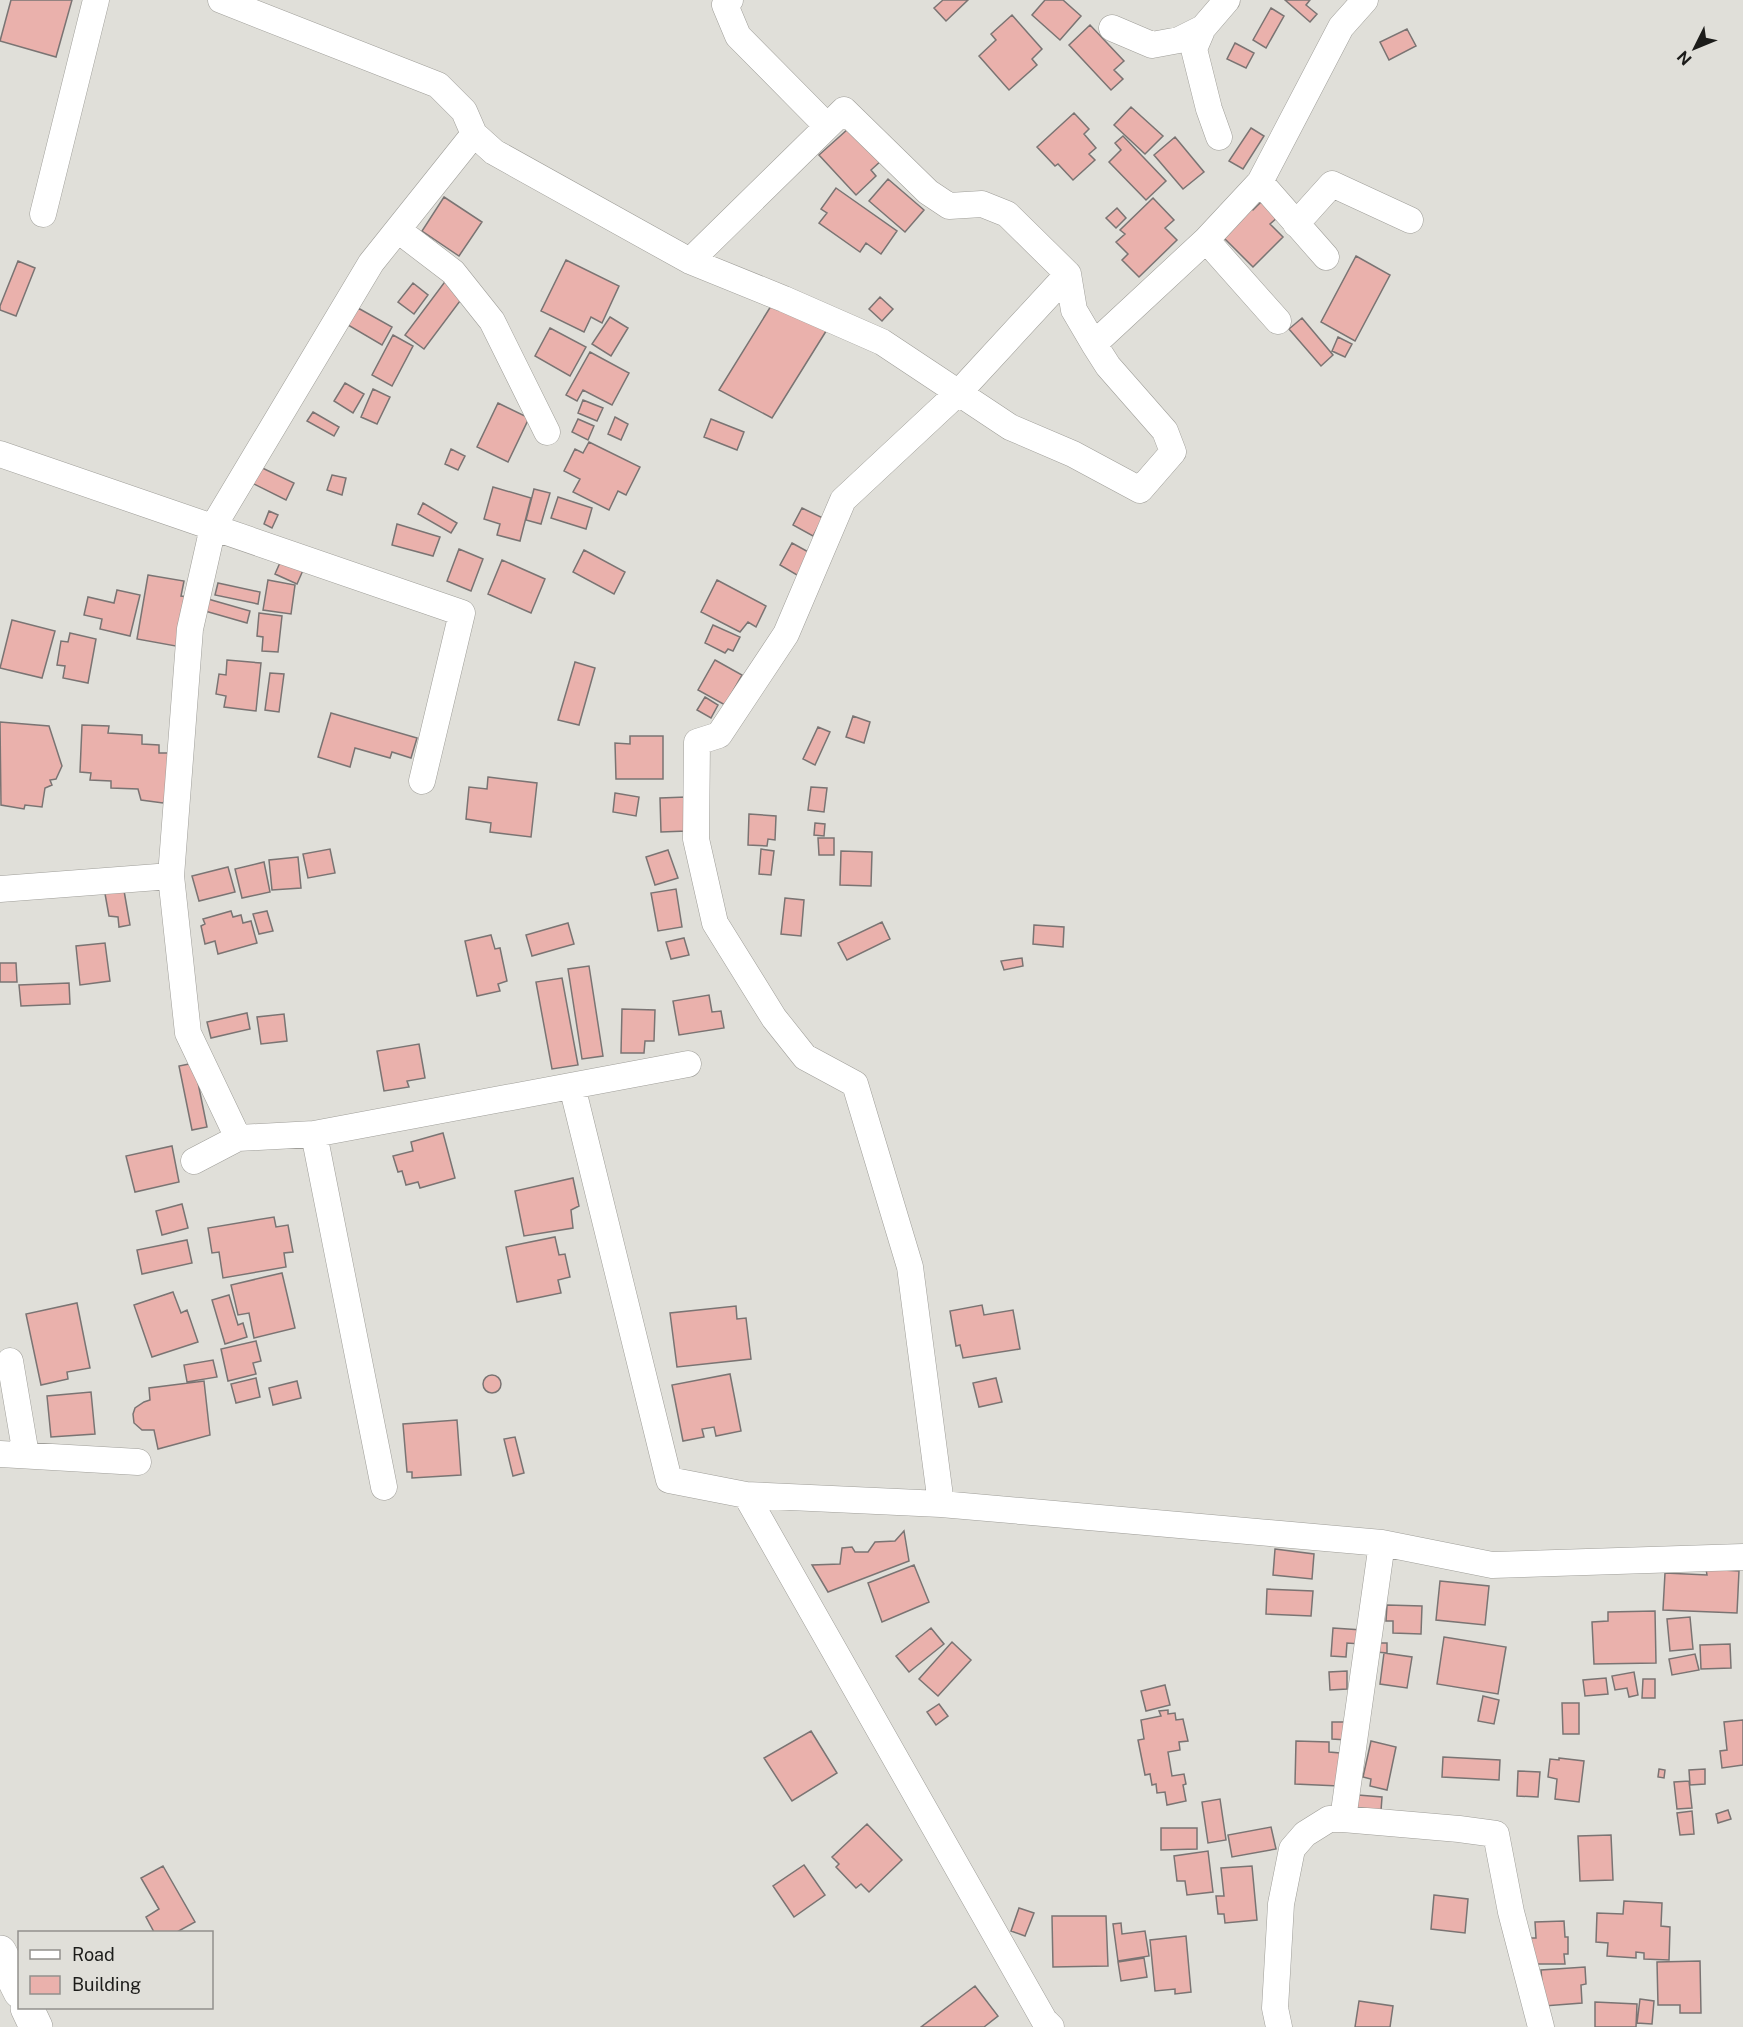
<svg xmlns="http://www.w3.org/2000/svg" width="1743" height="2027" viewBox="0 0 1743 2027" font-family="'Public Sans',sans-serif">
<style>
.building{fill:#eab1ac;stroke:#7a7473;stroke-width:1.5}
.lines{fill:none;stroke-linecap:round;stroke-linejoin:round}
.street-casing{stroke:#9f9e99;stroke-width:27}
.secondary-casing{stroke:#9f9e99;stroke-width:34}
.street{stroke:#fff;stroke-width:26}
.secondary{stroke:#fff;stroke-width:33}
</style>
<rect width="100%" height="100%" fill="#e0dfd9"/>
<!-- building -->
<path class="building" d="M 11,0 L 72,0 L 56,57 L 0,41 Z
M 943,0 L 968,0 L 946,21 L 934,8 Z
M 1045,0 L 1063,0 L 1081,16 L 1060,40 L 1032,15 Z
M 1285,0 L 1310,0 L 1306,5 L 1317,14 L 1310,22 Z
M 1271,8 L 1284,16 L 1266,48 L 1253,40 Z
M 1012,15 L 1042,49 L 1032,59 L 1037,65 L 1009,90 L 979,56 L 996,40 L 991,34 Z
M 1090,25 L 1124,61 L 1114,70 L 1123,79 L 1111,90 L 1069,45 Z
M 1407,29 L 1416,46 L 1389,60 L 1380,42 Z
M 1235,43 L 1254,53 L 1246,68 L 1227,59 Z
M 1131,107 L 1163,136 L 1145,154 L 1114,125 Z
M 1074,113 L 1089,129 L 1084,134 L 1096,148 L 1089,154 L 1095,160 L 1073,180 L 1058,164 L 1055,166 L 1037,147 Z
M 1251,128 L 1264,136 L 1243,169 L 1229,161 Z
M 848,129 L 883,159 L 871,170 L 876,176 L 856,195 L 819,155 Z
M 1123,136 L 1166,181 L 1146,200 L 1109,162 L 1121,150 L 1115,143 Z
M 1175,137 L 1204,172 L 1183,189 L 1154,155 Z
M 888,179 L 924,210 L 905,232 L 869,201 Z
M 836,188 L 897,231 L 881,254 L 866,243 L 860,252 L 819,223 L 827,213 L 821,209 Z
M 444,197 L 482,222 L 459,256 L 422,231 Z
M 1153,198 L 1174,220 L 1165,228 L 1177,240 L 1139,277 L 1122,260 L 1128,254 L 1116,242 L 1125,234 L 1120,230 Z
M 1261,202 L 1278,217 L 1270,224 L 1283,237 L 1253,267 L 1219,233 L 1248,204 L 1253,210 Z
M 1117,208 L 1126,218 L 1116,228 L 1106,218 Z
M 1356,256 L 1390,275 L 1355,341 L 1321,322 Z
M 566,260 L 619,286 L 602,323 L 591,317 L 584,332 L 541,311 Z
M 18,261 L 35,268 L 16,316 L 0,310 L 0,306 Z
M 447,279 L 466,293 L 424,349 L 405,335 Z
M 413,283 L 428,295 L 414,314 L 398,302 Z
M 880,297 L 893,309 L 882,321 L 869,309 Z
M 771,306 L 828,328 L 772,418 L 719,390 Z
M 358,308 L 392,327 L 382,345 L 348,325 Z
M 610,317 L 628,328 L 611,356 L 592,344 Z
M 1302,318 L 1333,355 L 1321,366 L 1289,329 Z
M 550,328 L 586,347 L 570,376 L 535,356 Z
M 393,335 L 413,346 L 392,386 L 372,375 Z
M 1338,337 L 1352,344 L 1345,357 L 1332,351 Z
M 590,352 L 629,373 L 612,405 L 583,390 L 577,401 L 566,395 Z
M 345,383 L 364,394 L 353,413 L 334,401 Z
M 373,389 L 390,397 L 377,424 L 361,417 Z
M 583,400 L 603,408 L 597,421 L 578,413 Z
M 498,403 L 529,418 L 508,462 L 477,447 Z
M 313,412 L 339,427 L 334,436 L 307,421 Z
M 615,417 L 628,424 L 621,440 L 608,434 Z
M 578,419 L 594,426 L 588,440 L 572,432 Z
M 711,419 L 744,432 L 737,450 L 704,437 Z
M 589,442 L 640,467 L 626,495 L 618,491 L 609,510 L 573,492 L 580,479 L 564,471 L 575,449 L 583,453 Z
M 451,449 L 465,456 L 458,470 L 445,464 Z
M 256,465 L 294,483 L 286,500 L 248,481 Z
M 332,475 L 346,478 L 342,495 L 327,490 Z
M 493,487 L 531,498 L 520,541 L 497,535 L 500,524 L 484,519 Z
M 534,489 L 550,493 L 541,524 L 526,520 Z
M 558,497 L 592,508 L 586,529 L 551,518 Z
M 423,503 L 457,523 L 451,533 L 418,514 Z
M 802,508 L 823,518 L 813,536 L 793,525 Z
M 269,511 L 278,515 L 272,528 L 264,524 Z
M 397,524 L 440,537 L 433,556 L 392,545 Z
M 792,543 L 814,555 L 802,578 L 780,565 Z
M 459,549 L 483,559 L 471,591 L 447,581 Z
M 584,550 L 625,572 L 614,594 L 573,572 Z
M 282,558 L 304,568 L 297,584 L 275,574 Z
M 502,560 L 545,579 L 531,613 L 488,594 Z
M 148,575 L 184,581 L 181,596 L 189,597 L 181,647 L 137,639 Z
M 268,580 L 295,585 L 291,614 L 263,610 Z
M 717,580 L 766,606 L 756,627 L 748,622 L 740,632 L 701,612 Z
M 218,583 L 260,592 L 258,604 L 215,595 Z
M 117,590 L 140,595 L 130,636 L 100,629 L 102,619 L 84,615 L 88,597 L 114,603 Z
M 208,599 L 250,611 L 247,623 L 205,611 Z
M 259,613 L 282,616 L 278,652 L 262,651 L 263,637 L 257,636 Z
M 12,620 L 55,631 L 42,678 L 0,668 Z
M 713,625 L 740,637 L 733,651 L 728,649 L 725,653 L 705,643 Z
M 70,633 L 96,639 L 88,683 L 63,678 L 65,666 L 57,665 L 61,641 L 68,642 Z
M 227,660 L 261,663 L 256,711 L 224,707 L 226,696 L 216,694 L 219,674 L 226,675 Z
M 715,660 L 742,675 L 725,705 L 698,690 Z
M 575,662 L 595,668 L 579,725 L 558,720 Z
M 270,673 L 284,674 L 279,712 L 265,710 Z
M 705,697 L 718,705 L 711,718 L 697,710 Z
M 331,713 L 417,738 L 411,758 L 392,752 L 390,758 L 355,748 L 350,767 L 318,757 Z
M 853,716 L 870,722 L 864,743 L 846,737 Z
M 0,722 L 49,726 L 62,766 L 56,779 L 50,780 L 52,785 L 45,788 L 42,807 L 25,805 L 24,809 L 1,805 Z
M 82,725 L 109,726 L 108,733 L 142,735 L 142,744 L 159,745 L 159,753 L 168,753 L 167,797 L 163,803 L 141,800 L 138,789 L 111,788 L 111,781 L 90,780 L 91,773 L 80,772 Z
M 818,727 L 830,732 L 815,765 L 803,759 Z
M 630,736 L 663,736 L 663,779 L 616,779 L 615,743 L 630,744 Z
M 488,777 L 537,783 L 531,837 L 490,832 L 491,823 L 466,819 L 469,787 L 487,789 Z
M 811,787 L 827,788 L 824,812 L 808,810 Z
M 615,793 L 639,797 L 636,816 L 613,812 Z
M 686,797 L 687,831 L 661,832 L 660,798 Z
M 749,814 L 776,816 L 775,840 L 768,839 L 767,846 L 748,845 Z
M 815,823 L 825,824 L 824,836 L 814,835 Z
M 818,838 L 834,838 L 834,855 L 819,855 Z
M 330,849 L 335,873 L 308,878 L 303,854 Z
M 761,849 L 774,851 L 771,875 L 759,874 Z
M 668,850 L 678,878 L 655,885 L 646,857 Z
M 841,851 L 872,852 L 871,886 L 840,885 Z
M 298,857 L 301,888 L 272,890 L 269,860 Z
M 264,862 L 270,892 L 242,898 L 235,869 Z
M 228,867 L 235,892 L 199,901 L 192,876 Z
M 123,885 L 130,925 L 119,927 L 118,917 L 109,916 L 104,888 Z
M 676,889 L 682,927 L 658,931 L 651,893 Z
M 785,898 L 804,900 L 801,936 L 781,934 Z
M 231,911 L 233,917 L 241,915 L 243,923 L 251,921 L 257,943 L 218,954 L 215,941 L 205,944 L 201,926 L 205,924 L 203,919 Z
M 267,911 L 273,931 L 259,934 L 253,914 Z
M 882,922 L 890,939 L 847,960 L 838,943 Z
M 568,923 L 574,944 L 532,956 L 526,935 Z
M 1034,925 L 1064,927 L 1063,947 L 1033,944 Z
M 491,935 L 495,949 L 500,948 L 507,981 L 498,984 L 500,991 L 477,996 L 465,941 Z
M 684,938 L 689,955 L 671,959 L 666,942 Z
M 105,943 L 110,981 L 80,985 L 76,946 Z
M 1022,958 L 1023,966 L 1004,970 L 1001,961 Z
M 0,963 L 16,963 L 17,982 L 0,982 Z
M 589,966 L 603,1056 L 582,1059 L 568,969 Z
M 562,978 L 578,1065 L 552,1069 L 536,982 Z
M 69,983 L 70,1004 L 21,1006 L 19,985 Z
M 709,995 L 712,1012 L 721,1011 L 724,1028 L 679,1035 L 673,1001 Z
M 622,1009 L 655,1010 L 654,1041 L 645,1041 L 644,1053 L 621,1053 Z
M 247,1013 L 250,1029 L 211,1038 L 207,1022 Z
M 284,1014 L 287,1041 L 261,1044 L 257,1017 Z
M 419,1044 L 425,1078 L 407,1081 L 409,1087 L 384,1091 L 377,1051 Z
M 194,1063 L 207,1127 L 192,1130 L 179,1066 Z
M 443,1133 L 455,1178 L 420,1188 L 418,1182 L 406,1185 L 402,1171 L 398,1172 L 393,1156 L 413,1151 L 411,1142 Z
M 172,1146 L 179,1182 L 135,1192 L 126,1156 Z
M 573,1178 L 579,1206 L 571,1210 L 573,1228 L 524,1236 L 515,1191 Z
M 182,1204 L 188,1228 L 162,1235 L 156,1211 Z
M 274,1217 L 276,1227 L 288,1225 L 293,1252 L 284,1253 L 286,1267 L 223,1278 L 219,1252 L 212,1253 L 208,1228 Z
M 555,1237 L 559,1255 L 565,1254 L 570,1277 L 558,1280 L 561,1293 L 517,1302 L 506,1247 Z
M 187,1240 L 192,1263 L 142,1274 L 137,1250 Z
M 282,1273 L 295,1328 L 254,1338 L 249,1313 L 238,1315 L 231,1285 Z
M 173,1292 L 181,1313 L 187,1310 L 198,1342 L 152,1357 L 134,1305 Z
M 229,1295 L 238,1325 L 243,1323 L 247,1337 L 225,1344 L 212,1300 Z
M 77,1303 L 90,1368 L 67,1372 L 68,1379 L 41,1385 L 26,1314 Z
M 982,1305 L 984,1315 L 1013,1310 L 1020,1349 L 963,1358 L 960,1345 L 956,1346 L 950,1311 Z
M 736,1306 L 737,1319 L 746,1318 L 751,1359 L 677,1367 L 670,1313 Z
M 256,1341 L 261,1361 L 253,1363 L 256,1374 L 228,1381 L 221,1349 Z
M 213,1360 L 217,1377 L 187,1382 L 184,1365 Z
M 730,1374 L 741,1431 L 716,1436 L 714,1427 L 702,1429 L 704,1437 L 683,1441 L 672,1385 Z
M483 1384a9 9 0 1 1 18 0a9 9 0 1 1-18 0Z
M 256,1378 L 260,1397 L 236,1403 L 231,1384 Z
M 996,1378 L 1002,1402 L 979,1407 L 973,1383 Z
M 204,1381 L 210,1435 L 158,1449 L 154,1430 L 142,1430 L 134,1423 L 133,1414 L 135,1408 L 144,1402 L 150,1400 L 149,1388 Z
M 297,1381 L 301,1398 L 273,1405 L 269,1388 Z
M 91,1392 L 95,1434 L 51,1437 L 47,1396 Z
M 457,1420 L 461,1475 L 412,1478 L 412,1472 L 407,1472 L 403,1424 Z
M 515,1437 L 524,1473 L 513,1476 L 504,1439 Z
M 904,1531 L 909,1561 L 828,1592 L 812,1565 L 840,1564 L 842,1548 L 852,1547 L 855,1552 L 868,1552 L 875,1542 L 895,1541 Z
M 1275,1549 L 1314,1554 L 1312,1579 L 1273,1575 Z
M 914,1565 L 929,1602 L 882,1622 L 868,1583 Z
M 1706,1569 L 1739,1571 L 1737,1613 L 1663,1610 L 1665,1573 L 1707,1575 Z
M 1440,1581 L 1489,1586 L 1485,1625 L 1436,1620 Z
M 1267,1589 L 1313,1591 L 1311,1616 L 1266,1614 Z
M 1387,1605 L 1422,1606 L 1421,1634 L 1393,1633 L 1393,1621 L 1386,1621 Z
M 1655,1611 L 1656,1663 L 1594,1664 L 1592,1622 L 1608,1621 L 1608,1612 Z
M 1690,1617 L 1693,1649 L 1670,1651 L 1667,1619 Z
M 931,1628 L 944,1644 L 909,1672 L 896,1656 Z
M 1333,1628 L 1362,1630 L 1361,1644 L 1347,1643 L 1346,1657 L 1331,1656 Z
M 1444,1637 L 1506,1647 L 1498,1694 L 1437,1684 Z
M 952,1642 L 971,1660 L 938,1696 L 919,1679 Z
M 1376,1643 L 1387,1643 L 1387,1653 L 1376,1652 Z
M 1730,1644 L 1731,1668 L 1701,1669 L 1700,1645 Z
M 1384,1653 L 1412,1657 L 1407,1688 L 1380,1684 Z
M 1695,1654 L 1699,1670 L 1672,1675 L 1669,1659 Z
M 1347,1671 L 1347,1689 L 1330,1690 L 1329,1672 Z
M 1634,1672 L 1638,1695 L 1629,1697 L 1627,1688 L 1615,1690 L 1612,1676 Z
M 1606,1678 L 1608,1694 L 1585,1696 L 1583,1680 Z
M 1643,1679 L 1655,1679 L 1655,1698 L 1642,1698 Z
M 1165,1685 L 1170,1705 L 1146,1711 L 1141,1691 Z
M 1483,1696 L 1499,1700 L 1494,1724 L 1478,1721 Z
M 1562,1703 L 1579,1703 L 1579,1734 L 1563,1734 Z
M 939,1704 L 948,1716 L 936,1725 L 927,1712 Z
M 1168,1710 L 1168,1714 L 1175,1713 L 1176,1720 L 1183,1719 L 1188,1741 L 1179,1742 L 1180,1750 L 1168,1752 L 1172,1776 L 1184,1774 L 1186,1784 L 1183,1785 L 1186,1801 L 1167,1805 L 1165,1792 L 1157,1793 L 1156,1784 L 1152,1785 L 1150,1774 L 1145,1775 L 1138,1740 L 1144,1739 L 1141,1720 L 1161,1716 L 1159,1711 Z
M 1743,1720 L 1743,1765 L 1722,1768 L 1720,1751 L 1727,1750 L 1724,1722 Z
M 1332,1722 L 1348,1722 L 1347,1740 L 1332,1739 Z
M 811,1731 L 837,1773 L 792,1801 L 764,1758 Z
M 1296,1741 L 1329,1742 L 1329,1752 L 1340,1753 L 1339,1786 L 1295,1784 Z
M 1371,1741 L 1396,1747 L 1387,1790 L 1370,1786 L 1371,1779 L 1363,1777 Z
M 1443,1757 L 1500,1760 L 1499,1780 L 1442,1777 Z
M 1559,1758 L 1584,1761 L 1579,1802 L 1555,1799 L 1557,1779 L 1548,1777 L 1550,1759 L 1559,1760 Z
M 1659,1769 L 1665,1770 L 1664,1778 L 1658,1777 Z
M 1705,1769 L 1705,1784 L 1690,1785 L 1689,1770 Z
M 1518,1771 L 1540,1772 L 1538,1797 L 1517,1796 Z
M 1689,1781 L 1692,1808 L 1677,1809 L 1674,1782 Z
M 1358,1795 L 1382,1797 L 1381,1811 L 1356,1809 Z
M 1220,1799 L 1226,1840 L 1208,1843 L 1202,1802 Z
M 1728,1810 L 1731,1819 L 1718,1823 L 1716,1814 Z
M 1692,1811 L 1694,1834 L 1680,1835 L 1677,1813 Z
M 867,1824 L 902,1860 L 869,1892 L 861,1884 L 856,1888 L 836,1867 L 839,1864 L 832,1857 Z
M 1271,1827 L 1276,1849 L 1232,1857 L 1228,1835 Z
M 1161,1828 L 1197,1828 L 1197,1849 L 1161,1850 Z
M 1611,1835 L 1613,1880 L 1580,1881 L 1578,1836 Z
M 1208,1851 L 1213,1892 L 1187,1895 L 1185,1881 L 1177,1881 L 1174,1856 Z
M 804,1865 L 825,1895 L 794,1917 L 773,1886 Z
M 163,1866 L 195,1922 L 177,1932 L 154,1932 L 146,1917 L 159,1909 L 141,1878 Z
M 1252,1866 L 1257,1920 L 1225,1923 L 1224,1914 L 1218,1914 L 1216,1896 L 1224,1896 L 1221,1868 Z
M 1434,1895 L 1468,1899 L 1465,1933 L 1431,1929 Z
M 1624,1901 L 1662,1903 L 1661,1926 L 1670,1927 L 1669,1960 L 1644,1959 L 1644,1953 L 1636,1952 L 1636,1958 L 1607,1956 L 1608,1943 L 1596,1942 L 1597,1913 L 1623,1914 Z
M 1019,1908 L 1034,1913 L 1025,1936 L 1011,1931 Z
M 1052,1916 L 1106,1916 L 1108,1966 L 1053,1967 Z
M 1564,1921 L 1565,1937 L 1568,1937 L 1568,1954 L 1564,1954 L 1565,1964 L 1535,1964 L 1527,1938 L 1536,1938 L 1535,1922 Z
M 1121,1923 L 1122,1934 L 1145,1931 L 1149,1956 L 1118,1961 L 1113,1924 Z
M 1186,1936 L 1191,1992 L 1175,1994 L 1175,1989 L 1155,1991 L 1150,1940 Z
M 1144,1958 L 1147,1977 L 1121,1981 L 1118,1962 Z
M 1700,1961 L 1701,2013 L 1680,2013 L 1680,2005 L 1658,2005 L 1657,1962 Z
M 1585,1967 L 1586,1984 L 1581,1985 L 1582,2003 L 1544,2006 L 1541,1970 Z
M 975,1986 L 998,2016 L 984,2027 L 921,2027 Z
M 1640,1999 L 1654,2001 L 1652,2024 L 1637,2023 Z
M 1359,2001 L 1393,2006 L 1390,2027 L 1355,2027 Z
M 1595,2002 L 1637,2004 L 1636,2027 L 1595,2027 Z"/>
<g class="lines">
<!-- street casing -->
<g class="street-casing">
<path id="street" d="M 221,0 L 438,85 L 464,111 L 474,134 L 494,152 L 690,261 L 784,299 L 882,342 L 1010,427 L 1073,454 L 1140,490 L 1173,452 L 1165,431 L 1108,366 L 1094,344 L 1074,310 L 1068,274 L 1007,214 L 982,204 L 949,206 L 928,192 L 844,110 L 690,261
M 730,0 L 725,5 L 738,36 L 827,126
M 1112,28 L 1152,45 L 1179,40 L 1203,28
M 1219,137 L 1209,109 L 1194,49 L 1203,28 L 1227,0
M 1260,182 L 1341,27 L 1365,0
M 43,214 L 96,0
M 1296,224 L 1332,184 L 1410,220
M 398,230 L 453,272 L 492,321 L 547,432
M 1206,240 L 1260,182 L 1326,257
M 1094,344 L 1206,240 L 1278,321
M 0,454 L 462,613 L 422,781
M 0,889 L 171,876
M 572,1086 L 669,1480 L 746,1495 L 941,1504 L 1382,1543 L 1492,1565 L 1743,1557
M 314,1134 L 384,1487
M 238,1138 L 188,1033 L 171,876 L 190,629 L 213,527 L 371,263 L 474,134
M 194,1161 L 238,1138 L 314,1134 L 688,1064
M 10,1361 L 26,1455
M 0,1454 L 138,1462
M 746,1495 L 1044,2020 L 1051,2027
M 941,1504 L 910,1267 L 855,1084 L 805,1057 L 774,1018 L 715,923 L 696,839 L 697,742 L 719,735 L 786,634 L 843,500 L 962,389 L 1068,274
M 1343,1819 L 1382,1543
M 1279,2027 L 1275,2008 L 1281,1904 L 1292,1849 L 1305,1834 L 1329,1819 L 1343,1819 L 1459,1829 L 1496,1834 L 1511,1912 L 1541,2027"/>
</g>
<!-- secondary casing -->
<g class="secondary-casing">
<path id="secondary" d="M 0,1952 L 20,1992
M 27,2008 L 36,2027"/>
</g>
<!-- street -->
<use href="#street" class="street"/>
<!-- secondary -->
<use href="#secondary" class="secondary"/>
</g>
<!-- legend -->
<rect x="18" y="1931" width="195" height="78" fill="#e0dfd9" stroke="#92918d" stroke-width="1.5"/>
<rect x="30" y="1950" width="30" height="9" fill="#ffffff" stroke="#92918d" stroke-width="1.5"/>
<text x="72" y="1961" font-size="18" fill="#1c1c1a">Road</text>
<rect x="30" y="1976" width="30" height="18" fill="#eab1ac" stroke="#92918d" stroke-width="1.5"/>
<text x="72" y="1991" font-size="18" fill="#1c1c1a">Building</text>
<!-- north arrow -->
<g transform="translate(1695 48) rotate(227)" stroke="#e0dfd9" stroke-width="4.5" paint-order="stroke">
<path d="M0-4.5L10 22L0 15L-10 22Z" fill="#1c1c1a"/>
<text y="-9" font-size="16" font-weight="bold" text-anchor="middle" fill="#1c1c1a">N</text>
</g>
</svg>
